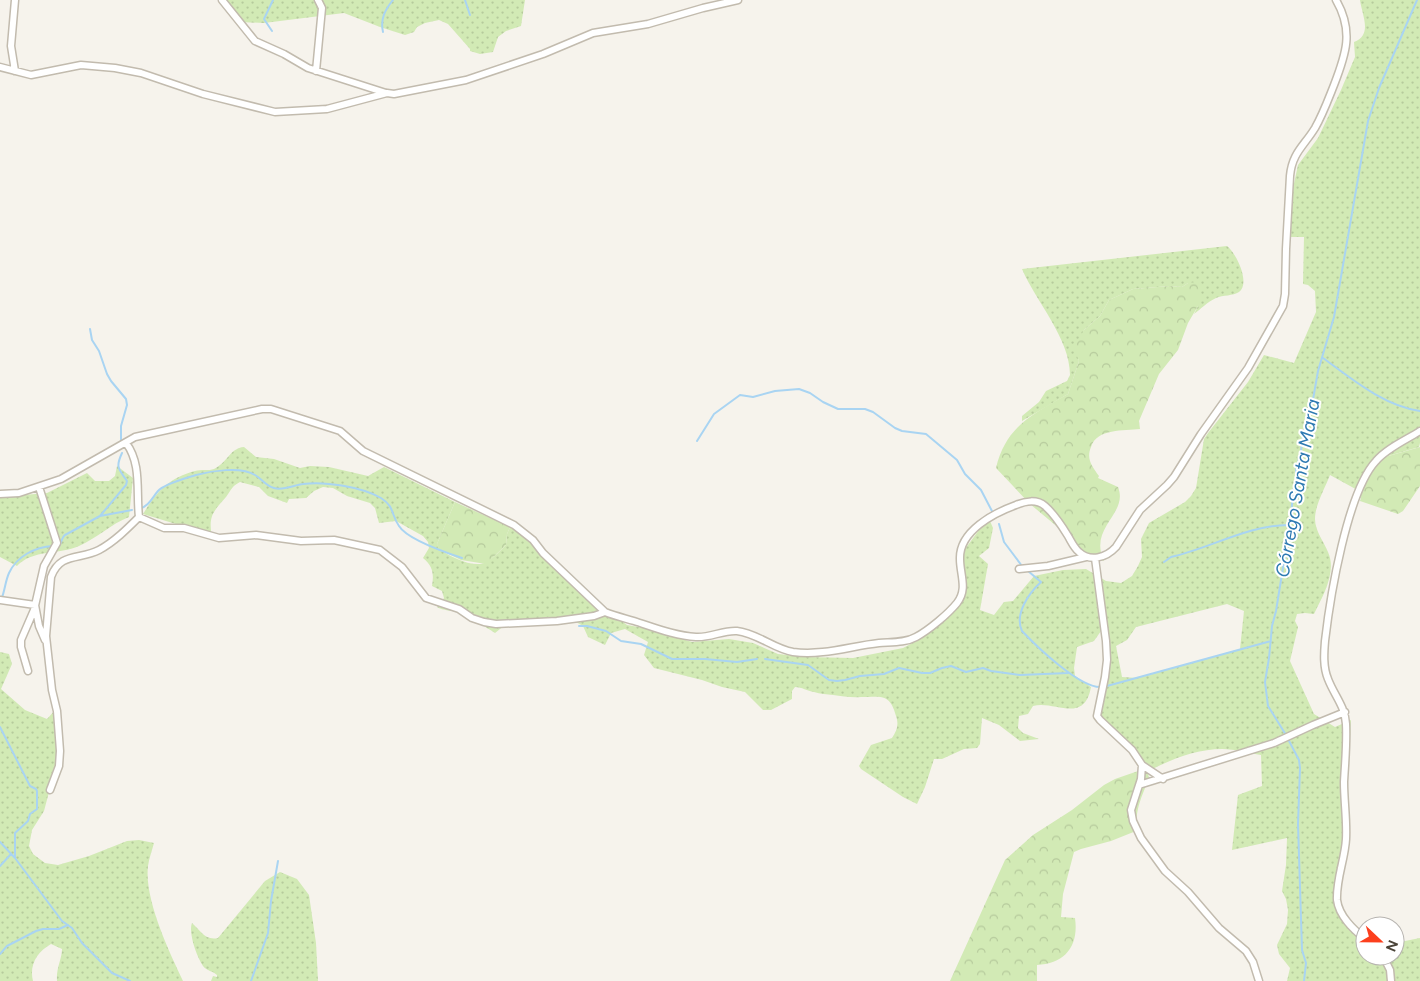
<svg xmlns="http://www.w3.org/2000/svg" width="1420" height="981" viewBox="0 0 1420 981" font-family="Figtree,sans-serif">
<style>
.grass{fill:url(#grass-dots);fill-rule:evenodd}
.forest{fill:url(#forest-crowns)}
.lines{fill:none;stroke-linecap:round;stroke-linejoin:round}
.stream{stroke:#a9d4f2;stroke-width:2}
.minor-casing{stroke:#c2bbae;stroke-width:9}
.minor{stroke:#fff;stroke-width:6}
.labels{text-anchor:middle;stroke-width:4;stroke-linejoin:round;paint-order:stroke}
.water-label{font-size:19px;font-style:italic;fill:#2e7ab2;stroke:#fff}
</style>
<defs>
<pattern id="grass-dots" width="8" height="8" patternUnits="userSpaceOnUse" patternTransform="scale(1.25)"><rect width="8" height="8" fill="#d2eab5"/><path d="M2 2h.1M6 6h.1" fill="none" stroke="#b6ca9c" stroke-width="1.8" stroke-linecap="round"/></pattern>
<pattern id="forest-crowns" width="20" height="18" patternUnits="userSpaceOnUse" patternTransform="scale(1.25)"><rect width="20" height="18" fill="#d2eab5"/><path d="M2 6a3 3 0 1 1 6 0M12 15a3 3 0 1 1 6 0" fill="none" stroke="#b6ca9c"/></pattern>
</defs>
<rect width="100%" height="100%" fill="#f6f3ec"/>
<!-- grass -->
<path class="grass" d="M 222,0 L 525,0 L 521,26 L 506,31 L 498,37 L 493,52 L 480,54 L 470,51 L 470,49 L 448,24 L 439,20 L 425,23 L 417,27 L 414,32 L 405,35 L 380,27 L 344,13 L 264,23 L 239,22 Z
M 1360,0 L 1420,0 L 1420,443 L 1419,447 L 1378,459 L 1361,492 L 1330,475 C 1325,488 1315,505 1315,519 C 1315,531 1324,542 1328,552 C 1337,572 1323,596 1314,614 L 1305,613 L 1297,614 L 1295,621 L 1298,627 L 1290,661 L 1314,714 L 1335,727 L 1351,720 L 1350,738 L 1345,771 L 1348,836 L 1338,896 L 1346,919 L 1365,936 L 1365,956 L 1395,956 L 1395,943 L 1420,938 L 1420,981 L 1287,981 L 1290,968 L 1279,954 L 1277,945 L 1287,924 L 1288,910 L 1286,899 L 1282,891 L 1286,865 L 1287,838 L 1232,850 L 1238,795 L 1262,786 L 1261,755 C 1249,753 1235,749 1222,749 C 1196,749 1169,760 1147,772 L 1139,760 L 1099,720 L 1107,686 L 1109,656 L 1107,630 L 1101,631 L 1094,641 L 1077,647 L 1074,668 L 1075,676 L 1091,687 C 1084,725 1055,700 1033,706 L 1028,714 L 1019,716 L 1018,728 L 1023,733 L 1039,739 L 1020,741 L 999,725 L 982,718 L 980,744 L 977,748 L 964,749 L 942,759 L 934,759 L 925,787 L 917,804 L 903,797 L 861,769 L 859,766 L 871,745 L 892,738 C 897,730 899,725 896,716 C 890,693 881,697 861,697 C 852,698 842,696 833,695 C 827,694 820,694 814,692 C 807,691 802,687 795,687 L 792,691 L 792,699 L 771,710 L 763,710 L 745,692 L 722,687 L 702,680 L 654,668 L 644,655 L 648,642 L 625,629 L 611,633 L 605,645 L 588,637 L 583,626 L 576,622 L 510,621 L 495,633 C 484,626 472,618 460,613 C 452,610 443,611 437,607 L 444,598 L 442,591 L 432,586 C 434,574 433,566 423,558 L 429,548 L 428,542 L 423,536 L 396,521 L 379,523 L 375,508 L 370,503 L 347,496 L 333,488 L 323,487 L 314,491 L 306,498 L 289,499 L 287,503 L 268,496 L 259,487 L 240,482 C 231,487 232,489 226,497 C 213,512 208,516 212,537 L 189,528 L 143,514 C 157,491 169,478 195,471 C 201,469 209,471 214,469 C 227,463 230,448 244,447 L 256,457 L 274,459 L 300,468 L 310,466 L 329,467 L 368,476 L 384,467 L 455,502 L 437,544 L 439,549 C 450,556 466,565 480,564 C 488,564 501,550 506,545 L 507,534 L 510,527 L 517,531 L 544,550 L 571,583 L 627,625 L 650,629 L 692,642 L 729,639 L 753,643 L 778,654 L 805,657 L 853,658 L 903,648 L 924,637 L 957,608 L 963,596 L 961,560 L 965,549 L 979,530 L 990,521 L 993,528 L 989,548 L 979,556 L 988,564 L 980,610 L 994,615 L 1004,602 L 1013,601 L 1034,576 L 1063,570 L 1086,569 L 1106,581 L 1121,583 L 1132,576 L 1138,566 L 1142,557 L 1141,539 L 1149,523 L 1185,502 L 1191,496 L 1196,488 L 1204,439 L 1208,433 L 1248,382 L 1264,355 L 1294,363 L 1316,312 L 1315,291 L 1308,285 L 1303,284 L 1304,237 L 1290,237 L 1293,188 L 1298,165 L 1318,138 L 1341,90 L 1355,57 L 1354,42 C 1373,35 1362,15 1360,0 ZM 1227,604 L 1244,611 L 1240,649 L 1138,678 L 1122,677 L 1116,646 L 1127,640 L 1136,627 Z
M 1227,246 C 1236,253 1251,283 1239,292 C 1233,296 1223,295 1216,298 C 1207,302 1201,309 1194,314 L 1198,306 L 1188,283 L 1182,287 L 1170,286 L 1133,289 L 1109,300 L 1100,316 L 1084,330 L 1078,358 L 1079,361 L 1068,394 L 1022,421 L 1022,416 L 1039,402 L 1046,391 L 1067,381 L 1070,375 C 1070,338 1036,302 1022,269 Z
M 117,466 L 133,478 L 129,517 C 111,524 97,538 79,546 C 59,555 33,549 17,566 L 0,557 L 0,497 L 47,493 L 87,473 L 95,481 L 109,481 L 115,476 Z
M 0,652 L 9,654 L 12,664 L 1,689 L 25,710 L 47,719 L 57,708 L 61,722 L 56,743 L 58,757 L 50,779 L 49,792 L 44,811 L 32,830 L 29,846 L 33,854 L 45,863 L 58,865 L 89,856 L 127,841 L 139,840 L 154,843 C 152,851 149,858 148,866 C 144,899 169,951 183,981 L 57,981 C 56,968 62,959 62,949 L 51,944 C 37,952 29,965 33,981 L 0,981 Z
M 280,872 L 297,879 L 309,895 L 316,943 L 318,981 L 211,981 L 213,976 L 217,977 L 217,975 C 213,971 207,971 203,966 C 197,957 188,933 192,923 C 200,930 205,941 218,938 L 265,881 Z"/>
<!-- forest -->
<path class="forest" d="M 1198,282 L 1201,286 L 1198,306 L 1188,323 L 1178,350 L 1159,374 L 1139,421 L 1140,429 C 1124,431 1097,428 1091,447 C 1086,459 1092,466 1099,476 L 1098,478 L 1118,487 C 1129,514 1088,527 1104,561 L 1081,553 L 1060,529 L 1030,504 L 996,468 C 1006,426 1033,414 1068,394 L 1079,361 L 1075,351 L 1077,342 L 1084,330 L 1100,316 L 1109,300 L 1133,289 L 1170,286 L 1182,287 L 1188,283 Z
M 1420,447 L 1420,486 L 1403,511 L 1398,514 L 1360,501 L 1361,498 L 1359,497 L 1371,468 L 1378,459 Z
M 455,502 L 510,527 L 507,534 L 506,545 L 486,564 L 461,560 L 438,549 L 437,544 Z
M 1141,770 L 1147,772 L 1149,777 C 1141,800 1136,806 1136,831 L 1111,841 L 1081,849 L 1074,852 L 1063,894 L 1061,917 L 1075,918 C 1079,946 1065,964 1037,965 L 1037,981 L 950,981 L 1005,860 L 1033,835 L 1072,810 L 1104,785 L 1115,779 Z"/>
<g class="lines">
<!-- stream -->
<path class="stream" d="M 465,0 L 470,15
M 272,31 L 264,19 L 273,0
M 383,32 C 380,19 385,10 393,0
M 90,329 L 92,340 L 99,351 L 107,374 L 111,381 L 126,399 L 127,405 L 121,426 L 121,443
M 1323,358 C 1352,379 1384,406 1420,411
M 697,441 L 714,414 L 740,395 L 753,397 L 775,391 L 799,389 L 810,393 L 823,402 L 838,409 L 865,409 L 873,412 L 895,428 L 902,431 L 926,434 L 957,460 L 965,474 L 981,490 L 993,513
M 139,509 C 149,506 152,498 158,491 C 164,484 187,478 196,475 C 211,471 241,466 255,475 C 262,479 266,486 274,488 C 283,491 294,485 303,484 C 325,481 362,487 381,498 C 395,507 391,515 399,526 C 407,539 447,553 462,558
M 100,516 L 126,485 L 127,481 C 119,469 115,468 122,453
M 999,524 L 1004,542 L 1022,566
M 58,547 C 61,546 61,538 65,535 L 100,516 L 132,510
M 1164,562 L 1171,557 C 1211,548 1248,525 1289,525
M 1028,571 L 1041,582 C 1029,593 1014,614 1022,631 C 1037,647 1079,687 1100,687
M 1,600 C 5,591 5,582 9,573 C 17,556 35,547 53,546
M 579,626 L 587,626 L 606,631 L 621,641 L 641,644 L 672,659 L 705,659 L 737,662 L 757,659
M 765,659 L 808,665 L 829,680 L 837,681 L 845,680 L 860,676 L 884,674 L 899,668 L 922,673 L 930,673 L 942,668 L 951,666 L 966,672 L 983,668 L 991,671 L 1020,675 L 1068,673
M 1107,686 L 1271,641
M 0,727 L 30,786 L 36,789 L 37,791 L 37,809 L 30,814 L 28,821 L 15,833 L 15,858
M 1286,735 L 1268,706 L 1265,682 L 1269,658 L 1272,626 L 1276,611 L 1291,518 L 1293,491 L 1296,481 L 1296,470 L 1301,451 L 1303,434 L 1311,411 L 1318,371 L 1334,317 L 1368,121 L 1379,88 L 1417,0
M 1288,739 L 1299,760 L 1300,768 L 1298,824 L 1302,950 L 1306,963 L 1304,981
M 0,842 L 15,858 L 62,921 L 72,928 L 82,943 L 112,973 L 130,981
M 0,866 L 11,854
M 0,954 L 7,946 L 36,931 L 43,929 L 59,929 L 68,925
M 251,981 L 268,933 L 271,901 L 278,861"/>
<!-- minor casing -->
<g class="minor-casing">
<path id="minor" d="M 15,0 L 11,46 L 15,71
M 222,0 L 255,41 L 284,54 L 308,68 L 386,93
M 0,67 L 31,75 L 81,65 L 115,68 L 141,73 L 203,94 L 275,112 L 327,109 L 387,93 L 394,94 L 466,80 L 543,54 L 593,33 L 648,24 L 703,8 L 738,0
M 316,71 L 322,8 L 318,0
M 126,443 C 142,464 136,492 139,517
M 0,494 L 19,493 L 61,479 L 135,437 L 262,409 L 271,409 L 340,431 L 363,451 L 514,525 L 533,540 L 543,553 L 605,612 C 615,616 624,618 634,621 C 653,627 675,636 696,637 C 710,638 723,630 737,631 C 757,633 774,649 793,652 C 823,656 851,646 879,643 C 892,642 905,643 916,637 C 929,630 948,614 957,603 C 968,589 960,575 960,559 C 959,531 994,513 1016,505 C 1025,501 1037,499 1045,506 C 1054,514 1062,526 1068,536 C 1071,541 1074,548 1079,552 C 1090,562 1106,558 1116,547 L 1140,510 L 1167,485 L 1174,477 L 1201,434 L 1248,368 L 1283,306 L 1285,294 L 1286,249 L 1290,176 C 1292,153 1304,146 1315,128 C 1323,114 1328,100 1334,85 C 1346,54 1354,31 1336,0
M 139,517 L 164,528 L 184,528 L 219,538 L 256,535 L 301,541 L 334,540 L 380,550 L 402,567 L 426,598 L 459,609 L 472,618 L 484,622 L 496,624 L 557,621 L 594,616 L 605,612
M 1095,558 L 1106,641 L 1107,660 L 1105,677 L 1097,716 L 1100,720 L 1132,750 L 1142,765 L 1141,779 L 1131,810 L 1133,821 L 1141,838 L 1165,871 L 1188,892 L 1219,928 L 1246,951 L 1253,962 L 1259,981
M 1019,569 L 1048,566 L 1086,557
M 0,600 L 35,605 L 39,626 L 45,640
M 28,671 L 21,647 L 21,640 L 34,610 L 44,566 L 57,543 L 39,487
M 1142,765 L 1163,779
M 1139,785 L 1274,743 L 1313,725 L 1345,712
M 50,790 L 59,766 L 60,751 L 57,711 L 52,690 L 46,636 L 51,577 C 60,552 80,560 99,550 C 114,542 127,529 139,517
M 1365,939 C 1353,929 1339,916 1337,900 C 1336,879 1345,859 1346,839 C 1347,820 1344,801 1344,782 C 1345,763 1347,744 1346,724 C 1345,706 1334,695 1328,679 C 1323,667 1324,653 1325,641 C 1330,598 1347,492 1376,461 C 1387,448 1406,440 1420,431
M 1383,956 L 1390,970 L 1391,981"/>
</g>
<!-- minor -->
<use href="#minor" class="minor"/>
</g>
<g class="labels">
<!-- water labels -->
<g class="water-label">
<text transform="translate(1297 488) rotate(-80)" y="7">Córrego Santa Maria</text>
</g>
</g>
<!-- north arrow -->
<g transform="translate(1380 941) rotate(112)"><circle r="24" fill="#ffffff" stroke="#b7b4b0"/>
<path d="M0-4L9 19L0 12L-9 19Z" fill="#fc3f1d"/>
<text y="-8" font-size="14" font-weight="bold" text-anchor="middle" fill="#4b4439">N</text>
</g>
</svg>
